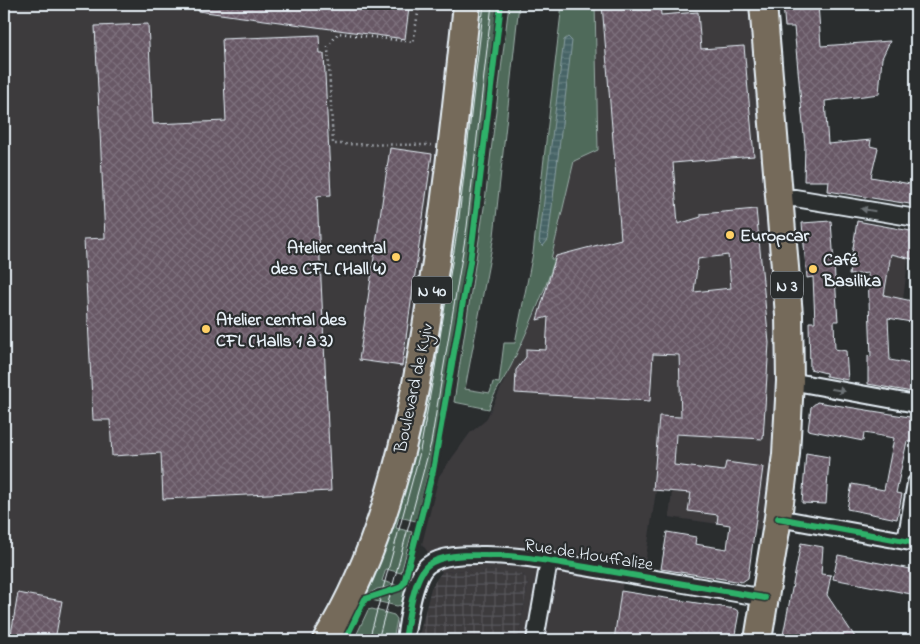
<svg xmlns="http://www.w3.org/2000/svg" width="920" height="644" viewBox="0 0 920 644" font-family="'Indie Flower',sans-serif">
<style>
.built{fill:#3c3a3e}
.industrial{fill:url(#industrial-grid)}
.grass{fill:#506b5a;stroke:#9caea9}
.water{fill:url(#water-rules);stroke:#879ca0}
.building{fill:url(#building-cross-hatch);stroke:#e8f1f8;fill-rule:evenodd}
.lines{fill:none;stroke-linecap:round;stroke-linejoin:round}
.street-casing{stroke:#e8f1f8;stroke-width:20}
.primary-casing{stroke:#e8f1f8;stroke-width:30}
.path{stroke:#e8f1f8;stroke-width:2.5;stroke-dasharray:1 4;stroke-linecap:butt}
.street{stroke:#2a2d2e;stroke-width:16}
.primary{stroke:#746a5a;stroke-width:26}
.tram{stroke:#e8f1f8;stroke-width:1}
.cycleway-casing{stroke:#2a2d2e;stroke-width:9}
.cycleway{stroke:#2db169;stroke-width:6}
.oneway{fill:#6c7275}
.poi-dot{fill:#ffd166;stroke:#2a2d2e;stroke-width:2}
.labels{text-anchor:middle;stroke-width:4.5;stroke-linejoin:round;paint-order:stroke}
.shield{fill:#2a2d2e;stroke:#afb6bb;stroke-width:1}
.shield-label{font-size:16px;font-weight:bold;fill:#e8f1f8}
.poi-label{font-size:18px;font-weight:bold;fill:#e8f1f8;stroke:#2a2d2e;text-anchor:start}
.street-label{font-size:18px;fill:#e8f1f8;stroke:#2a2d2e}
</style>
<defs>
<pattern id="industrial-grid" width="8" height="8" patternUnits="userSpaceOnUse" patternTransform="scale(1.25)"><rect width="8" height="8" fill="#3c3a3e"/><path d="M0 4h8M4 0v8" fill="none" stroke="#58575b"/></pattern>
<pattern id="water-rules" width="6" height="5" patternUnits="userSpaceOnUse" patternTransform="scale(1.25)"><rect width="6" height="5" fill="#466466"/><path d="M0 2.5h6" fill="none" stroke="#617b7d"/></pattern>
<pattern id="building-cross-hatch" width="8" height="8" patternUnits="userSpaceOnUse" patternTransform="scale(1.25)"><rect width="8" height="8" fill="#675865"/><path d="M0 0l8 8M0 8l8-8" fill="none" stroke="#7d707c"/></pattern>
</defs>
<rect width="100%" height="100%" fill="#2a2d2e"/>
<filter id="ink" filterUnits="userSpaceOnUse"><feTurbulence type="fractalNoise" baseFrequency=".02" numOctaves="2"/><feDisplacementMap in="SourceGraphic" scale="10" xChannelSelector="R" yChannelSelector="G"/><feConvolveMatrix kernelMatrix="1 2 1 2 8 2 1 2 1" color-interpolation-filters="sRGB"/></filter>
<g filter="url(#ink)">
<!-- built -->
<path class="built" d="M 4,4 L 455,4 L 430,235 L 397,420 L 377,493 L 364,528 L 350,562 L 310,640 L 4,640 Z
M 595,4 L 763,4 L 782,230 L 776,532 L 669,517 L 672,492 L 656,491 L 643,577 L 624,574 L 614,640 L 518,640 L 528,583 L 523,575 L 486,570 L 482,573 L 471,573 L 468,570 L 442,572 L 422,544 L 439,476 L 470,433 L 486,420 L 540,304 L 555,259 L 551,260 L 574,161 L 598,150 Z
M 896,228 L 912,232 L 903,299 L 885,296 L 884,291 Z"/>
<!-- industrial -->
<path class="industrial" d="M 468,570 L 471,573 L 482,573 L 485,570 L 519,573 L 526,578 L 528,583 L 518,640 L 418,640 L 431,588 L 438,577 L 442,572 Z"/>
<!-- grass -->
<path class="grass" d="M 476,4 L 497,4 L 467,263 L 431,461 L 416,521 L 399,517 L 396,528 L 412,532 L 401,573 L 386,569 L 382,581 L 397,585 L 377,589 L 362,598 Z
M 509,4 L 519,4 L 494,236 L 465,389 L 490,393 L 493,382 L 499,383 L 504,343 L 515,343 L 533,253 L 562,4 L 595,4 L 598,150 L 574,161 L 551,259 L 555,259 C 543,296 528,330 511,366 C 504,380 492,395 489,409 L 454,402 L 485,201 Z
M 406,586 L 401,605 L 397,606 L 371,600 L 402,591 Z
M 372,609 L 394,615 L 397,619 L 393,640 L 354,640 L 368,610 Z"/>
<!-- water -->
<path class="water" d="M 568,37 L 572,41 L 548,240 L 543,246 L 539,242 L 564,40 Z"/>
<!-- building -->
<path class="building" d="M 199,4 L 374,4 L 409,8 L 405,39 L 198,11 Z
M 602,4 L 660,4 L 661,15 L 698,12 L 701,49 L 744,46 L 754,156 L 673,163 L 678,224 L 701,217 L 701,214 L 756,209 L 769,343 L 763,439 L 676,434 L 674,465 L 724,471 L 726,462 L 763,467 L 748,578 L 742,582 L 661,569 L 667,532 L 696,537 L 695,544 L 727,549 L 730,525 L 717,523 L 718,515 L 688,511 L 691,493 L 653,490 L 659,416 L 681,417 L 679,355 L 653,354 L 650,401 L 515,393 L 516,370 L 526,357 L 526,349 L 546,350 L 548,317 L 537,320 L 556,256 L 621,239 ZM 728,255 L 731,288 L 694,292 L 698,259 Z
M 783,4 L 818,4 L 821,46 L 890,41 L 882,58 L 879,94 L 825,101 L 828,144 L 871,140 L 870,146 L 878,148 L 871,177 L 916,185 L 916,205 L 828,191 L 829,181 L 804,181 L 805,146 L 794,27 L 785,27 Z
M 148,24 L 153,124 L 226,121 L 222,39 L 319,35 L 320,54 L 324,54 L 331,195 L 317,196 L 331,491 L 163,499 L 161,453 L 112,456 L 110,420 L 93,420 L 84,239 L 105,238 L 95,26 Z
M 390,148 L 432,154 L 402,366 L 359,360 Z
M 831,221 L 838,321 L 834,321 L 835,349 L 846,351 L 848,380 L 826,376 L 826,373 L 810,369 L 809,322 L 815,322 L 813,277 L 807,278 L 802,223 Z
M 857,221 L 916,232 L 916,260 L 891,254 L 884,295 L 912,301 L 913,317 L 911,316 L 911,322 L 888,318 L 890,360 L 916,365 L 912,392 L 868,384 L 868,356 L 871,357 L 868,273 L 849,275 Z
M 817,402 L 916,418 L 912,442 L 907,441 L 896,493 L 902,494 L 897,519 L 847,509 L 852,484 L 884,490 L 894,438 L 864,433 L 863,441 L 808,430 L 811,407 Z
M 806,453 L 829,457 L 826,504 L 802,503 Z
M 801,543 L 823,547 L 821,574 L 831,575 L 827,595 L 857,640 L 782,640 Z
M 838,555 L 916,570 L 916,595 L 833,579 Z
M 621,591 L 735,609 L 739,612 L 734,640 L 614,640 Z
M 18,593 L 62,601 L 55,640 L 10,640 Z"/>
<g class="lines">
<!-- street casing -->
<g class="street-casing">
<path id="street" d="M 780,199 L 795,198 L 916,218
M 790,381 L 916,404
M 778,518 L 916,543
M 906,541 L 916,483
M 405,640 C 408,621 413,577 428,565 C 441,555 464,555 479,555 C 518,554 559,563 597,569 C 653,579 709,588 765,598
M 535,640 L 549,561"/>
</g>
<!-- primary casing -->
<g class="primary-casing">
<path id="primary" d="M 326,640 C 389,538 415,406 432,288 C 447,194 457,99 467,4
M 758,640 L 778,518 L 786,454 L 790,381 L 789,315 L 763,4"/>
</g>
<!-- path -->
<path class="path" d="M 392,4 L 419,7 L 413,42 L 338,33 L 328,47 L 333,144 L 431,145"/>
<!-- street -->
<use href="#street" class="street"/>
<!-- primary -->
<use href="#primary" class="primary"/>
<!-- tram -->
<path class="tram" d="M 369,640 L 419,456 L 435,368 L 458,226 L 484,4
M 378,640 L 431,443 L 467,227 L 492,4"/>
<!-- cycleway casing -->
<g class="cycleway-casing">
<path id="cycleway" d="M 778,518 L 916,543
M 345,640 L 365,599 L 399,588 L 404,583 L 433,471 L 470,262 L 501,4
M 405,640 C 408,621 413,577 428,565 C 441,555 464,555 479,555 C 518,554 559,563 597,569 C 653,579 709,588 765,598"/>
</g>
<!-- cycleway -->
<use href="#cycleway" class="cycleway"/>
</g>
<!-- one-way arrows -->
<defs><path id="oneway-solid" d="M-6-.8H1V-3.2L6.5 0L1 3.2V.8H-6Z" transform="scale(1.25)"/></defs>
<g class="oneway">
<use href="#oneway-solid" transform="translate(868 210) rotate(-171)"/>
<use href="#oneway-solid" transform="translate(838 390) rotate(10)"/>
</g>
</g>
<!-- markers -->
<g class="poi-dot">
<circle cx="730" cy="235" r="5"/>
<circle cx="396" cy="257" r="5"/>
<circle cx="813" cy="269" r="5"/>
<circle cx="206" cy="329" r="5"/>
</g>
<g class="labels">
<!-- shield labels -->
<g class="shield">
<rect x="771" y="271.5" width="32" height="27" rx="4"/>
<rect x="412" y="276.5" width="40" height="27" rx="4"/>
</g>
<g class="shield-label">
<text x="787" y="291">N 3</text>
<text x="432" y="296">N 40</text>
</g>
<!-- poi labels -->
<g class="poi-label">
<text x="740" y="241">Europcar</text>
<text x="386" y="253" text-anchor="end">Atelier central<tspan x="386" dy="21">des CFL (Hall 4)</tspan></text>
<text x="823" y="265">Café<tspan x="823" dy="21">Basilika</tspan></text>
<text x="216" y="325">Atelier central des<tspan x="216" dy="21">CFL (Halls 1 à 3)</tspan></text>
</g>
<!-- street labels -->
<g class="street-label">
<text transform="translate(413 388) rotate(-78)" y="6">Boulevard de Kyiv</text>
<text transform="translate(589 554) rotate(9)" y="6">Rue de Houffalize</text>
</g>
</g>
<!-- margin -->
<rect width="920" height="644" fill="none" stroke="#2a2d2e" stroke-width="20"/>
<rect x="10" y="10" width="900" height="624" fill="none" stroke="#e8f1f8" stroke-width="2" filter="url(#ink)"/>
</svg>
